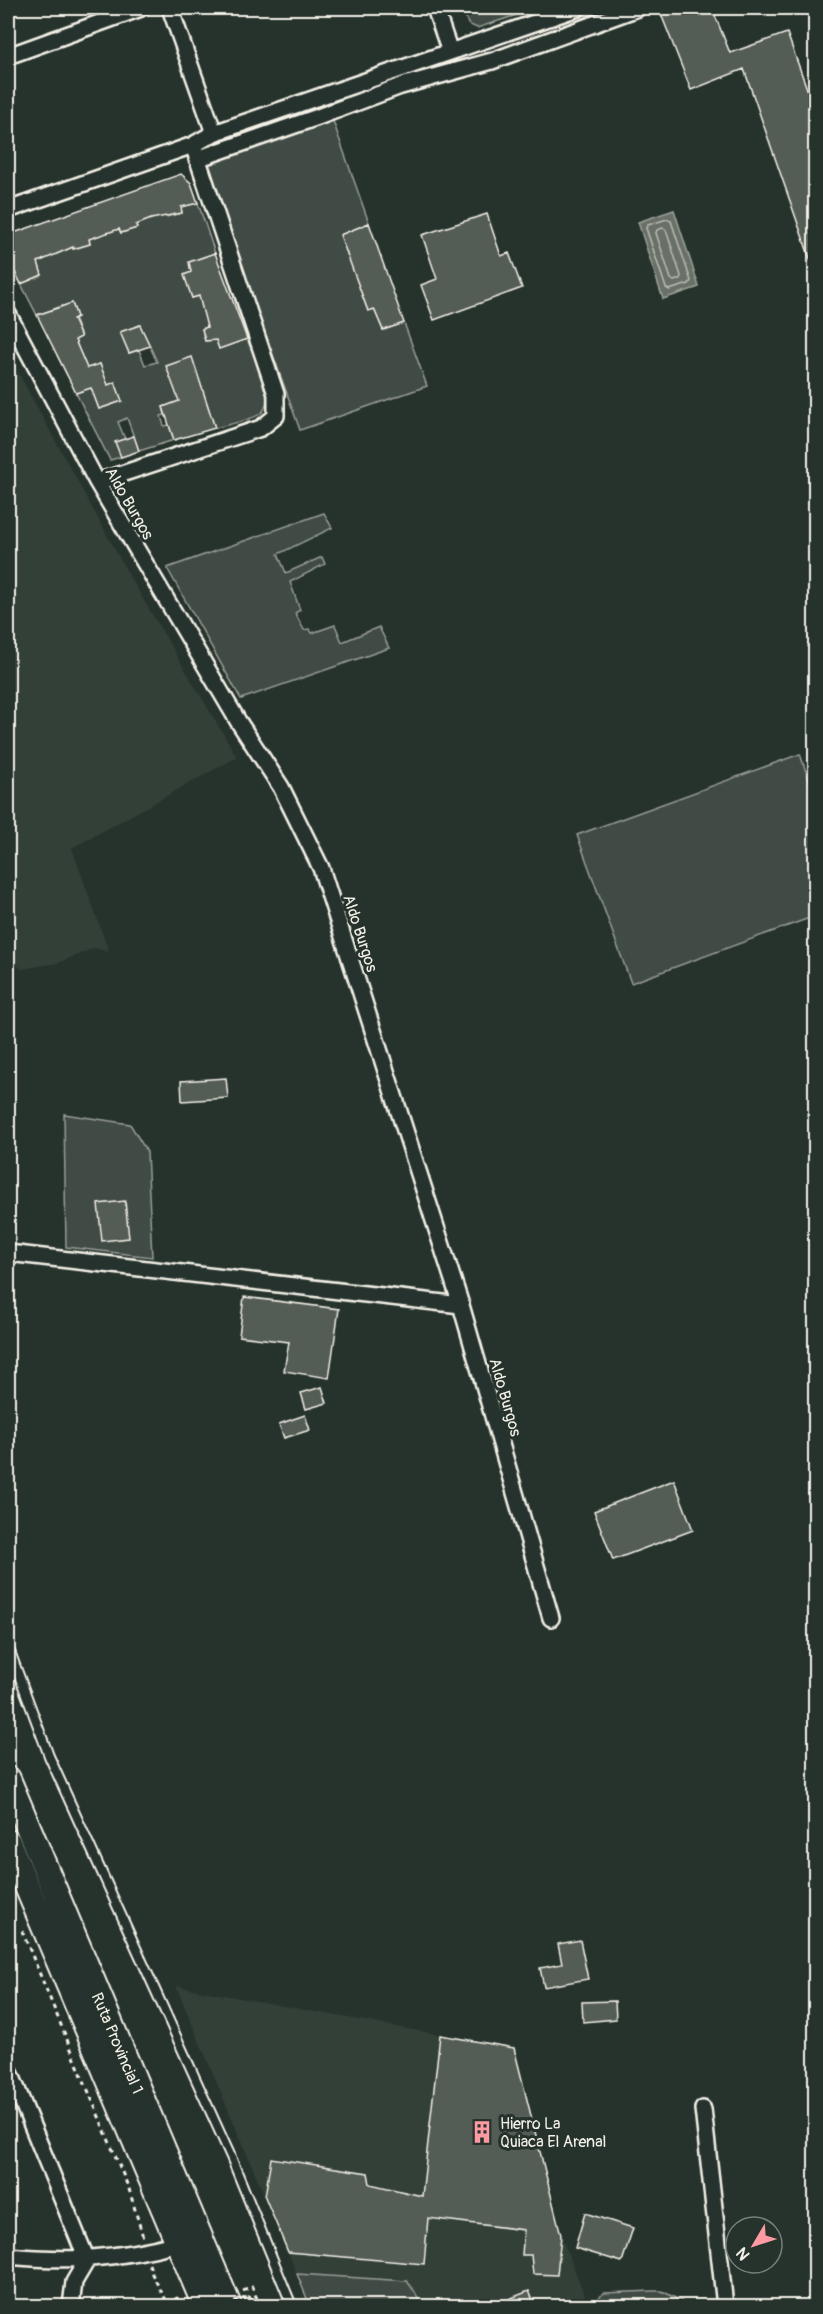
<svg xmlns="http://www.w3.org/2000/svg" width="823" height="2314" viewBox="0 0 823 2314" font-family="Pangolin,sans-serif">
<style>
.built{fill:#333f39}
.green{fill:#414b45;stroke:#9a9e96;stroke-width:1.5;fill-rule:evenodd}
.water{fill:#676f68;stroke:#9fa39b;stroke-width:1.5}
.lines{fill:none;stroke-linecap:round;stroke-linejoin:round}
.shore{stroke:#bcbdb5;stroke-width:1.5}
.building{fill:#525c55;stroke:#f4f1e8;stroke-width:1.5}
.lane-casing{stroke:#f4f1e8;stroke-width:12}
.street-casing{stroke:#f4f1e8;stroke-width:20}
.primary-casing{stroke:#f4f1e8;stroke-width:28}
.path{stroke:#f4f1e8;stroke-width:3;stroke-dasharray:4.5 4.5;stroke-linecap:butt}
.lane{stroke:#26332d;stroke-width:8}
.street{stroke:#26332d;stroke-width:15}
.primary{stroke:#26332d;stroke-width:24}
.path-bridge{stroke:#f4f1e8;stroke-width:3;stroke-dasharray:4.5 4.5;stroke-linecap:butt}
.labels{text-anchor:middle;stroke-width:6;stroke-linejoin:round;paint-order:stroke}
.street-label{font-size:16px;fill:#f4f1e8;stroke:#26332d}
.poi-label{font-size:16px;fill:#f4f1e8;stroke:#26332d;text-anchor:start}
</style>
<rect width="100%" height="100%" fill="#26332d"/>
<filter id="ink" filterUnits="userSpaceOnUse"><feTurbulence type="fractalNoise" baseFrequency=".0167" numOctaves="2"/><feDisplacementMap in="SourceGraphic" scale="12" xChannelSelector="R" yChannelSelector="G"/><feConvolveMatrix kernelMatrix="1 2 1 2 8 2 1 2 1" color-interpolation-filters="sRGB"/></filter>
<g filter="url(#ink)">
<!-- built -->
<path class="built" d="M 8,354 L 130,577 L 237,757 L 72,848 L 109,952 L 94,948 L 58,963 L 22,969 L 8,958 Z
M 176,1986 L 440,2035 L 419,2217 L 401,2214 L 405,2192 L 370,2184 L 367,2173 L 272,2158 L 265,2197 Z
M 428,2218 L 524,2230 L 522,2255 L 531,2255 L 533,2274 L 557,2274 L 561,2235 L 589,2306 L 536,2306 L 528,2291 L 500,2302 L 501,2306 L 421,2306 L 415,2292 L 407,2281 L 297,2274 L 288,2252 L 424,2264 Z"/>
<!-- green -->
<path class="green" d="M 463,8 L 538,8 L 477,28 L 468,24 Z
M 333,121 L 369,223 L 341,235 L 368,311 L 374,309 L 383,330 L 404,323 L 427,386 L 300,430 L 205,165 Z
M 198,203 L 215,253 L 189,262 L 191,272 L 185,276 L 192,298 L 203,295 L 207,327 L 202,329 L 205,341 L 216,340 L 219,348 L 247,339 C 253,355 278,402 260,414 C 251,420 227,425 215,428 L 202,388 L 178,395 L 179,401 L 163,407 L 165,415 L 161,416 L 164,426 L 169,425 L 174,440 L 139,451 L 127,418 L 118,422 L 125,439 L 121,457 L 110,460 L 76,393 L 103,373 L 100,364 L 67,375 L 57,355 L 78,347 L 75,340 L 81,337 L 74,318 L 77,317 L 72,303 L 37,315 L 21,284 L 42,275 L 38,262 L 71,243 L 74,249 L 90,244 L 89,239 L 119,228 L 121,233 L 137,228 L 136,224 L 165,214 L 166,217 L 182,213 L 181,207 ZM 140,325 L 157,362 L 145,365 L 139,350 L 129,353 L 121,332 ZM 115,383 L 122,401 L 99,409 L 93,390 Z
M 324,513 L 332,528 L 278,554 L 286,573 L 322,557 L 325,564 L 290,582 L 300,610 L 295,613 L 304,630 L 309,629 L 312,633 L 335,625 L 342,642 L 379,627 L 389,648 L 241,699 L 167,568 Z
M 800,754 L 815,798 L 815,916 L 631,983 L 577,835 Z
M 64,1114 L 130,1124 L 147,1152 L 152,1257 L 66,1247 Z
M 297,2274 L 407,2281 L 415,2292 L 421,2306 L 310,2306 Z
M 653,2291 L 662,2291 L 691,2306 L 589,2306 L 604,2293 Z"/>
<!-- water -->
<path class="water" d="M 674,210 L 699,287 L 663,299 L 638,222 Z"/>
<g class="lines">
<!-- shore -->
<path class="shore" d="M 667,219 L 671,221 L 691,281 L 689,284 L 669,290 L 666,288 L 646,228 L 648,225 Z
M 663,228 L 666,230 L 681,276 L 680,279 L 674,281 L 671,279 L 656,233 L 657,230 Z"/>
</g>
<!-- building -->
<path class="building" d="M 678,8 L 712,8 L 730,53 L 787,33 L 816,114 L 816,266 L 813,267 L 744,69 L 691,90 L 661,14 Z
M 181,174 L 191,183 L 198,203 L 181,207 L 182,213 L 151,219 L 136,225 L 137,228 L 121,233 L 119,229 L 89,239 L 90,244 L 73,249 L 73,247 L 38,262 L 42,275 L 21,284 L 8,257 L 8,252 L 11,250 L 8,235 Z
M 487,214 L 501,256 L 509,253 L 522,288 L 434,320 L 421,285 L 437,279 L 422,235 Z
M 369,223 L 404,323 L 383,330 L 374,309 L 368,311 L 340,235 Z
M 215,253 L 247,339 L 219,349 L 216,340 L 205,341 L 202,329 L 207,327 L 199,296 L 192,298 L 184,275 L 191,272 L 189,262 Z
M 72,303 L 77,317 L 73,319 L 81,337 L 75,340 L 87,368 L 100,364 L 108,385 L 115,382 L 122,401 L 99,409 L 91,388 L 76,393 L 37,315 Z
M 140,325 L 150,346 L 129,353 L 120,332 Z
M 192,357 L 215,428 L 174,440 L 163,407 L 179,401 L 166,366 Z
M 134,436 L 139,451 L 121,457 L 115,442 Z
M 226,1078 L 228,1098 L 182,1101 L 181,1081 Z
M 125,1201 L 129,1238 L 102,1241 L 98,1204 Z
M 244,1297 L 339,1309 L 329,1378 L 284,1371 L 289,1342 L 239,1336 Z
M 322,1387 L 327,1403 L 306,1409 L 301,1393 Z
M 305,1415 L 310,1430 L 284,1438 L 279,1424 Z
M 674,1480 L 693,1530 L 613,1560 L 594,1511 Z
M 580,1940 L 588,1979 L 544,1987 L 540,1968 L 562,1964 L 558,1944 Z
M 615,2001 L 616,2019 L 583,2022 L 582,2002 Z
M 440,2035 L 514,2048 L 561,2235 L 557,2275 L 533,2274 L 531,2255 L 522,2255 L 524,2230 L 428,2218 L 424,2264 L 288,2252 L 265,2197 L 271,2158 L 368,2173 L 370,2184 L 422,2196 Z
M 585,2213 L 633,2228 L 622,2262 L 575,2248 Z
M 529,2291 L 536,2307 L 491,2307 L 491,2306 Z"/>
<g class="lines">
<!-- lane casing -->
<g class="lane-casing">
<path id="lane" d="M 8,1646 L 49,1756 L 231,2157 L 292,2306"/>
</g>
<!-- street casing -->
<g class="street-casing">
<path id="street" d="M 170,8 L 214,133
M 435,8 L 450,52
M 8,56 L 141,8
M 197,159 L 318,117 L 401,86 L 492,61 L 638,8
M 8,210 L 193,145 L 214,133 L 578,8
M 8,314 L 97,482 L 238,721 L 281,787 L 321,868 L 461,1305 L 551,1618
M 97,482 L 261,428 L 276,416 L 276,394 L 193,145
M 8,1253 L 461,1305
M 8,2067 L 87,2260 L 74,2282 L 71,2306
M 703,2109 L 725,2306
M 8,2256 C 71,2262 117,2259 178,2243"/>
</g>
<!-- primary casing -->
<g class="primary-casing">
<path id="primary" d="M 8,1779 L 229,2306
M 8,1842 L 205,2306"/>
</g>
<!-- path -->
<path class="path" d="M 22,1931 L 129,2189 L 143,2237
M 149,2264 L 152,2274 L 169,2306
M 243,2291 L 252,2287 L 260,2306
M 249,2296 L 253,2306
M 167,2303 L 177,2298 L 181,2305"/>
<!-- lane -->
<use href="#lane" class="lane"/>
<!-- street -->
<use href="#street" class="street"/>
<!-- primary -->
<use href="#primary" class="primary"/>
<!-- path-bridge -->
<path class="path-bridge" d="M 226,2306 L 249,2296"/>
</g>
</g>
<!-- icons -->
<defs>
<g id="building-bare" transform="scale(1.8)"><path d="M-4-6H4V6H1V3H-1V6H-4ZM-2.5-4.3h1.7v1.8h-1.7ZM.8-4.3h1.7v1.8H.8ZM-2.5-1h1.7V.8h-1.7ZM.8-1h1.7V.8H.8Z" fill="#ff9aa2" stroke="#26332d" stroke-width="2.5" paint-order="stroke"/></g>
</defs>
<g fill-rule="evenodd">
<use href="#building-bare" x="482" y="2132"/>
</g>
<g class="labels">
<!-- street labels -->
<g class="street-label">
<text transform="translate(130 503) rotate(60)" y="6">Aldo Burgos</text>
<text transform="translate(361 933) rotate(72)" y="6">Aldo Burgos</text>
<text transform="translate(506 1397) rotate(74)" y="6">Aldo Burgos</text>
<text transform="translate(118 2043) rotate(67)" y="6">Ruta Provincial 1</text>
</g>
<!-- poi labels -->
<g class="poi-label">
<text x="500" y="2129">Hierro La<tspan x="500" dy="18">Quiaca El Arenal</tspan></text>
</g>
</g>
<!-- margin -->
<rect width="823" height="2314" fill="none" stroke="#26332d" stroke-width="30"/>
<rect x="15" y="15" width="793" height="2284" fill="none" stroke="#f4f1e8" stroke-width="2" filter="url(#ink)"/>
<!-- north arrow -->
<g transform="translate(754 2245) rotate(231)"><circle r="28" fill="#26332d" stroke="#787f78" stroke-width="1.5"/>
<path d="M0-4.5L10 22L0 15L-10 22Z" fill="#ff9aa2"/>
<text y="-9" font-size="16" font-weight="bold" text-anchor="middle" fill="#f4f1e8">N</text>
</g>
</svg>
